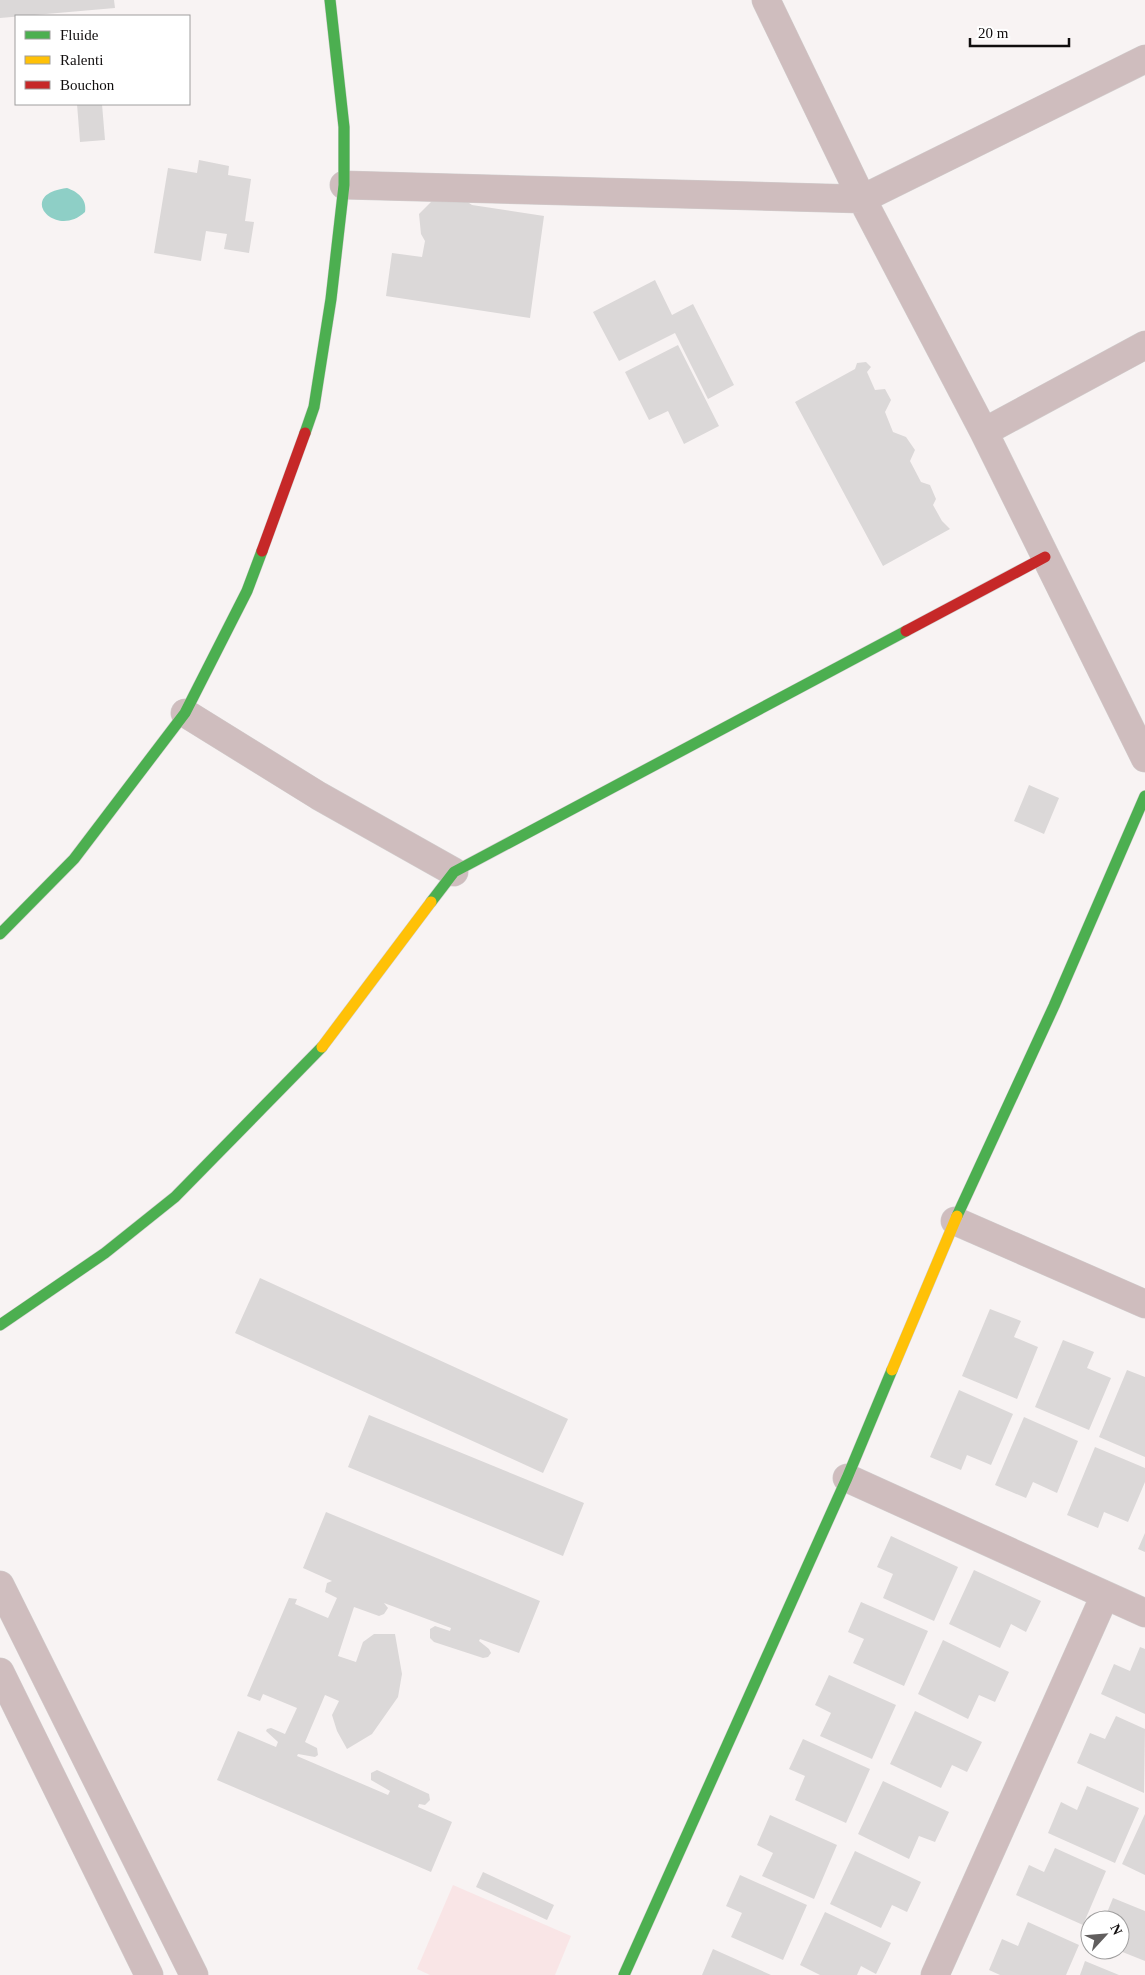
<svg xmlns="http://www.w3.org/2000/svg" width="1145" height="1975" viewBox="0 0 1145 1975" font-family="Georgia,serif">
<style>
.green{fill:#f9e5e6}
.water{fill:#8ecfc6}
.building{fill:#dbd8d8}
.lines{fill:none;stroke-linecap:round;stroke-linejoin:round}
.street-casing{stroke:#d2cfcf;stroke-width:29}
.fast-casing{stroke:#d2cfcf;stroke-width:12}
.slow-casing{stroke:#d2cfcf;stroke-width:12}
.jam-casing{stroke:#d2cfcf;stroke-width:12}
.street{stroke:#cfbdbe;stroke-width:28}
.fast{stroke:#4caf50;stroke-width:11}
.slow{stroke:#ffc107;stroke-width:11}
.jam{stroke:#c62828;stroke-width:11}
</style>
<rect width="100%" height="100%" fill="#f8f3f3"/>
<!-- green -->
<path class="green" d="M 453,1885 L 571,1936 L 555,1975 L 430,1975 L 417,1969 Z"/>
<!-- water -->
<path class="water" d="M 67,188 C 78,192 87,199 85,212 C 55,240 15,194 67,188 Z"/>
<!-- building -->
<path class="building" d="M 0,0 L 114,0 L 115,8 L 0,18 Z
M 77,104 L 102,104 L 105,140 L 80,142 Z
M 199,160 L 229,166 L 228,175 L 251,179 L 245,221 L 254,222 L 249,253 L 224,249 L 227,234 L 206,231 L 201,261 L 154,253 L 168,168 L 197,173 Z
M 457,195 L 472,205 L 544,216 L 530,318 L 386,296 L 392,253 L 422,257 L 425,241 L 421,234 L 419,214 L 437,196 Z
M 655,280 L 672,315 L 693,304 L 734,385 L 708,399 L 675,333 L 619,361 L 593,312 Z
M 678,345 L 719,426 L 684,444 L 668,411 L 649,420 L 625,372 Z
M 866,362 L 871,367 L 867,372 L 875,390 L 885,389 L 891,400 L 885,412 L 893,432 L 906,437 L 915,450 L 910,461 L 921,482 L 930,485 L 936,499 L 933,505 L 942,521 L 950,529 L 883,566 L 795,402 L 855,369 L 857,363 Z
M 1029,785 L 1059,798 L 1044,834 L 1014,821 Z
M 260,1278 L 568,1419 L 543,1473 L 235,1333 Z
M 990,1309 L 1021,1321 L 1014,1337 L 1038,1347 L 1017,1399 L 962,1376 Z
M 1063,1340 L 1094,1352 L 1087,1368 L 1111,1378 L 1089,1430 L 1035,1407 Z
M 1127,1370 L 1145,1377 L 1145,1457 L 1099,1437 Z
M 959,1390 L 1013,1414 L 991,1465 L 967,1455 L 961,1470 L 930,1457 Z
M 369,1415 L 584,1503 L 563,1556 L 348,1467 Z
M 1024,1417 L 1078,1441 L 1057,1493 L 1033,1482 L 1026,1498 L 995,1485 Z
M 1095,1447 L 1145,1468 L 1145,1482 L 1128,1522 L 1104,1512 L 1098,1528 L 1067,1515 Z
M 326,1512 L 540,1601 L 519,1653 L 480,1639 L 479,1641 L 489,1649 L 491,1653 L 488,1657 L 483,1658 L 434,1642 L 430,1638 L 430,1629 L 435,1626 L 450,1631 L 451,1628 L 384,1603 L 388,1608 L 384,1614 L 379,1616 L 354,1607 L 338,1656 L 356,1662 L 363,1642 L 374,1634 L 395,1634 L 402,1674 L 398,1697 L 372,1734 L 347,1749 L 337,1731 L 332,1715 L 339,1701 L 325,1695 L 305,1742 L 317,1748 L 318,1755 L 315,1757 L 298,1754 L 297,1756 L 388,1795 L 390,1791 L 371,1780 L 371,1773 L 377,1770 L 429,1794 L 430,1800 L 425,1805 L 419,1804 L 418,1807 L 452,1822 L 431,1872 L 217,1780 L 238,1731 L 276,1747 L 278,1742 L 266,1731 L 267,1729 L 271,1728 L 285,1734 L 297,1708 L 263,1694 L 260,1701 L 247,1696 L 289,1598 L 297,1599 L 295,1604 L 328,1618 L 337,1598 L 325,1592 L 327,1583 L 332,1581 L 303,1568 Z
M 1145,1533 L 1145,1552 L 1138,1549 Z
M 891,1536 L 958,1567 L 934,1621 L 883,1598 L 893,1574 L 877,1567 Z
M 974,1570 L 1041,1601 L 1026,1632 L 1011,1624 L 1000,1648 L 949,1624 Z
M 861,1602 L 928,1631 L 904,1686 L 853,1663 L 864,1639 L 848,1632 Z
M 943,1640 L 1009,1672 L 995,1702 L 979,1695 L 968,1719 L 918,1694 Z
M 1140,1647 L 1145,1649 L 1145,1714 L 1101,1694 L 1114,1664 L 1130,1671 Z
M 829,1675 L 896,1705 L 872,1759 L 820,1736 L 831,1713 L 815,1705 Z
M 915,1711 L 982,1742 L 967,1772 L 952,1765 L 941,1788 L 890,1764 Z
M 1116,1716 L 1145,1729 L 1144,1793 L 1077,1763 L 1090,1733 L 1105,1739 Z
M 803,1739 L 870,1769 L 846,1823 L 795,1800 L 805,1776 L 789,1769 Z
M 883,1781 L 949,1812 L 935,1842 L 919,1836 L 909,1859 L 858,1834 Z
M 1087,1786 L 1139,1808 L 1115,1863 L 1048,1833 L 1061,1802 L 1077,1810 Z
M 1145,1814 L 1145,1875 L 1122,1864 Z
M 770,1815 L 837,1845 L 814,1899 L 762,1876 L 773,1853 L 757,1845 Z
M 1055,1848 L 1106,1871 L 1083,1925 L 1016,1895 L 1029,1865 L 1044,1872 Z
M 855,1851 L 921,1882 L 907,1912 L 892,1905 L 881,1928 L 830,1904 Z
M 483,1872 L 554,1905 L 547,1920 L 476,1887 Z
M 740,1875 L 807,1905 L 783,1960 L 731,1937 L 742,1913 L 726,1906 Z
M 1113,1898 L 1145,1911 L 1145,1961 L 1120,1951 L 1120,1920 L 1104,1920 Z
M 825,1912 L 891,1943 L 876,1974 L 861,1966 L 857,1975 L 820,1975 L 800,1965 Z
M 1028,1922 L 1079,1945 L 1066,1975 L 1000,1975 L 989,1970 L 1002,1939 L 1018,1946 Z
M 713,1949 L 771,1975 L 702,1975 Z
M 1085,1961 L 1119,1975 L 1080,1975 Z"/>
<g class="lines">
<!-- street casing -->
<g class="street-casing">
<path id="street" d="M 766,0 L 862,199 L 984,432 L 1145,758
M 344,185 L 862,199 L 1145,59
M 984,432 L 1145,345
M 185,713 L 319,796 L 454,872
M 955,1221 L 1145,1304
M 847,1478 L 1145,1613
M 0,1585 L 194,1975
M 0,1672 L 149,1975
M 935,1975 L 1105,1595"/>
</g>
<!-- fast casing -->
<g class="fast-casing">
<path id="fast" d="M 305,433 L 314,407 L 331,299 L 344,185 L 344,127 L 330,0
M 431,902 L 454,872 L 906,631
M 0,934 L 74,859 L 185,713 L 247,591 L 262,551
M 957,1216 L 1054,1006 L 1145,796
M 0,1325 L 105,1253 L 175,1197 L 322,1047
M 624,1975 L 847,1478 L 892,1370"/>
</g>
<!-- slow casing -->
<g class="slow-casing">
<path id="slow" d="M 322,1047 L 431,902
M 892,1370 L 957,1216"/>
</g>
<!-- jam casing -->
<g class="jam-casing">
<path id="jam" d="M 262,551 L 305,433
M 906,631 L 1045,557"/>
</g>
<!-- street -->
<use href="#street" class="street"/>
<!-- fast -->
<use href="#fast" class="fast"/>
<!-- slow -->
<use href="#slow" class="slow"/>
<!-- jam -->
<use href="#jam" class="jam"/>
</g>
<!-- legend -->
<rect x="15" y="15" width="175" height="90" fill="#ffffff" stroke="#9f9e9e"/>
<rect x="25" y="31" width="25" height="8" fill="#4caf50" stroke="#9f9e9e"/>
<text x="60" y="40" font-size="15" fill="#100d0d">Fluide</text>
<rect x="25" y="56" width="25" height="8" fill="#ffc107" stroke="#9f9e9e"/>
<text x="60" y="65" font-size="15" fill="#100d0d">Ralenti</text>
<rect x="25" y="81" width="25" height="8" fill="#c62828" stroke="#9f9e9e"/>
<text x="60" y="90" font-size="15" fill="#100d0d">Bouchon</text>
<!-- north arrow -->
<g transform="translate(1105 1935) rotate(64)"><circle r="24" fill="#ffffff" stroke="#9f9e9e"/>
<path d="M0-4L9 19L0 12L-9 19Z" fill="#615e5e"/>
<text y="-8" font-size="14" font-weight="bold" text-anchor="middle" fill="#100d0d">N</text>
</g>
<!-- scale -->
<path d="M970 38v8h99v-8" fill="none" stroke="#100d0d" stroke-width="2.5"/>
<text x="978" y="38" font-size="15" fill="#100d0d" stroke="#ffffff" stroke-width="4" paint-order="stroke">20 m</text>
</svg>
